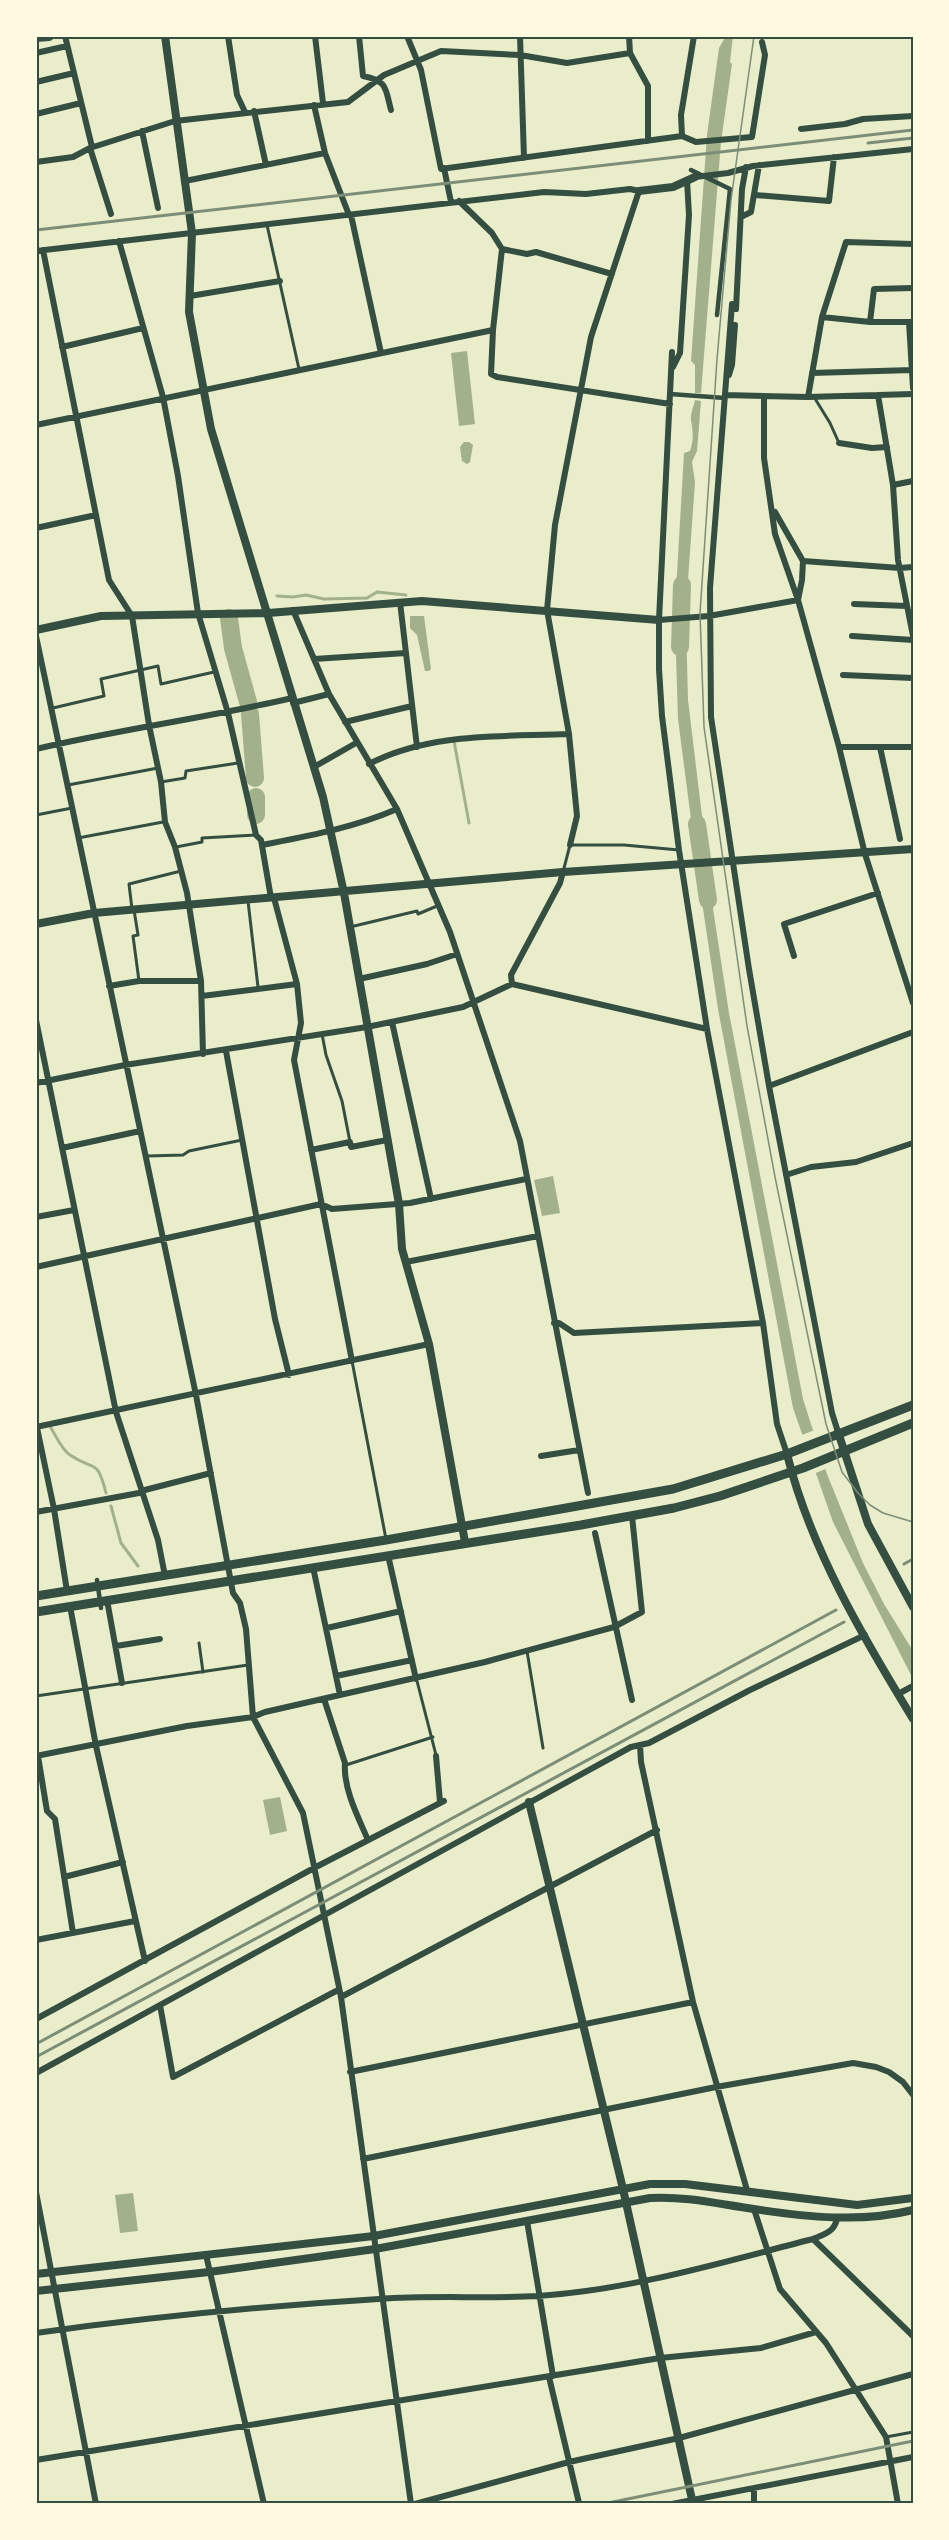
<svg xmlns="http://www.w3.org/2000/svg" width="949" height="2540" viewBox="0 0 949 2540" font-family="'DM Sans',sans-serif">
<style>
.water{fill:#a3b18a}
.pier{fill:#e9edc9}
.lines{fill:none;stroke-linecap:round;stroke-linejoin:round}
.stream{stroke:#a3b18a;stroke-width:3}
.river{stroke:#a3b18a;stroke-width:18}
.service{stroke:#344e41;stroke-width:3}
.pedestrian{stroke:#344e41;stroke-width:4.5}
.minor{stroke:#344e41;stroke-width:6}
.tertiary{stroke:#344e41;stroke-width:8}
.trunk{stroke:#344e41;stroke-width:9}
.motorway{stroke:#344e41;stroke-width:10}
.tram{stroke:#7c8e77;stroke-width:1.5}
.rail{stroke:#7c8e77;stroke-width:3}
.neatline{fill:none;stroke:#344e41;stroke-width:2}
</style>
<rect width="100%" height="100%" fill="#e9edc9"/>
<!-- water -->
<path class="water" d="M 726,36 L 733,36 L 730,62 L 732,64 L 721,142 L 701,393 L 695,393 L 695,365 L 691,361 L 707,135 L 719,48 Z
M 467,351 L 475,424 L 459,426 L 451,353 Z
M 695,400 L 701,401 L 697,451 L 692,462 L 695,482 L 686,608 L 675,608 L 684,453 L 690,451 C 694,439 693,432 691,420 C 690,414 694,406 695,400 Z
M 464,442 L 469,442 L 473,445 L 470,462 L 467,464 L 462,461 L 460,447 Z
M 410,616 L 424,616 L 431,669 L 429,671 L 425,671 L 417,635 L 410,628 Z
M 675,624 L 686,624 L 688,700 L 706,849 L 700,848 L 695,850 L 678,719 Z
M 698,875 L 702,878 L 708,876 L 729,1013 L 803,1399 L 827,1474 L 863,1563 L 884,1604 L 913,1651 L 913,1679 L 833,1522 L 793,1408 L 718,1009 Z
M 553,1176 L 560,1213 L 542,1216 L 534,1180 Z
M 280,1797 L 287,1831 L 270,1835 L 263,1800 Z
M 133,2193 L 138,2231 L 120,2233 L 115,2195 Z"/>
<!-- pier -->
<path class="pier" d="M 815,1430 L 828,1468 L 813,1474 L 799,1436 Z"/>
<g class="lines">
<!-- stream -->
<path class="stream" d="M 277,596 L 293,597 L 306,595 L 324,599 L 367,598 L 377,592 L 406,595
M 454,741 L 469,823
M 51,1428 C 56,1436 62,1450 70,1455 C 95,1472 97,1457 106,1493
M 111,1506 L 121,1543 L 138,1566"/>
<!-- river -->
<path class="river" d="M 229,618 L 233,648 L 248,702
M 680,647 L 682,585
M 250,714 L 255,778
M 256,815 L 256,797
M 697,824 L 708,900"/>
<!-- service -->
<path class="service" d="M 267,225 L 299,369
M 814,397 L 830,423 L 839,443
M 53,708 L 104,696 L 101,679 L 158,666 L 161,684 L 214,672
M 161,782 L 185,778 L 186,771 L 238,763
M 68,785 L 158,768
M 36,815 L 72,808
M 78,838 L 163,822
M 176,847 L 202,842 L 202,838 L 256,835
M 563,872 L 570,845 L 624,845 L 679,850
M 248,901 L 258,987
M 132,909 L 129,884 L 181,871
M 134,910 L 138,935 L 133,936 L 139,981
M 350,927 L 417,911 L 418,914 L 437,906
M 322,1034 L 326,1055 L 342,1101 L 350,1142
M 147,1156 L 183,1155 L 189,1151 L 242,1140
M 352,1361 L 386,1539
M 199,1643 L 203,1672
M 527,1651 L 543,1748
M 417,1681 L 436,1755
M 36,1696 L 248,1665
M 346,1765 L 433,1737
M 886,2437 L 913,2432"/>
<!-- pedestrian -->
<path class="pedestrian" d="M 691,170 L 730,189 L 717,315
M 670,394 L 725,398
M 97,1580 L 101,1608"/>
<!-- minor -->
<path class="minor" d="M 65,36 L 92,147
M 228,36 L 237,95 L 245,112
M 315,36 L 323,103
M 359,36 L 363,76 C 388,81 385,88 391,110
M 407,36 L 421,70 L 441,169 L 682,136 L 696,142 L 752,137 L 765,55 L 762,42
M 520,36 L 524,158
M 629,36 L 630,53 L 648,86 L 648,141
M 36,53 L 67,46
M 36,82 L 74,73
M 314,105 L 325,153 L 349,215
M 254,111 L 266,165
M 36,114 L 81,103
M 801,129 L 845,124 L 863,119 L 913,116
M 142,131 L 158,208
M 682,136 L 681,115 L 694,36
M 90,148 L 111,214
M 36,162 L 73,157 L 90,148 L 175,121 L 348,102 L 384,75 L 441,51 L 520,55 L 567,63 L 630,53
M 444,168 L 451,202
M 695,177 L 728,173 L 753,166 L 913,149
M 185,181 L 325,153
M 755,195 L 829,201 L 834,157
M 459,201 L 492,233 L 502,249 L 493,330 L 491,374 L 497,377 L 670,404
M 351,215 L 381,353
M 741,217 L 751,212 L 759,165
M 119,241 L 163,397 L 178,476 L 198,613 L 228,713 L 256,835 L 261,840 L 271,898
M 502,249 L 527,254 L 536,252 L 612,274
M 43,250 L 109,580 L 132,616 L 149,725 L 161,782 L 165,822 L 175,847 L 187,893 L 201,981 L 203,1054
M 36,251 L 544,192 L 586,194 L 630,189 L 639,191 L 591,337 L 555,525 L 547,610 L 569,734 L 577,816 L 570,845
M 190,296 L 280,281
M 732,304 L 710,588 L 711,717 L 749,969 L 769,1086 L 832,1413 L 838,1432
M 736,309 L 742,189 L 746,167
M 822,317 L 870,322 L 913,322
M 870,322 L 874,289 L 913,288
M 909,322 L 913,388
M 62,347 L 143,328
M 672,352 L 659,620 L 659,669 L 662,716 L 679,850 L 707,1029 L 763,1323 L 777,1424 L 787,1454
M 673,367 L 680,353 L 689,215 L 687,180
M 812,373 L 912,370
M 729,375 L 732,365 L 735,325
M 725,395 L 808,397 L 913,394
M 878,395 L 893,485 L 898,560 L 913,636
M 764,397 L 764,458 L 775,534 L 798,600 L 839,747 L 865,854 L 913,1003
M 808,397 L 822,317 L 846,242 L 913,244
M 36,425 L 493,330
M 839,443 L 872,448 L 887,447
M 893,485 L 913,481
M 36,528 L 96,515
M 803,561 L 900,568 L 913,567
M 400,602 L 417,747
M 854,604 L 907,606
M 293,610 L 329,694 L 397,809 L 450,932 L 520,1141 L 588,1493
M 659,620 L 709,616 L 798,600 L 802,580 L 803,561 L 775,512
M 36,636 L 196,1395 L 233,1593 L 240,1603 L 246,1629 L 253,1717 L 303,1813 L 341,1997 L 411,2504
M 852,636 L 913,640
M 314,659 L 406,653
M 843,675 L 913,678
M 293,703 L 329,694
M 345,722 L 412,706
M 839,747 L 913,747
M 880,747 L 900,839
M 36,749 C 121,729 207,718 292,698
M 369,764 C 430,732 503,737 569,734
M 314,767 L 356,743
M 262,845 C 308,836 353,828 397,809
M 274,898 L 297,984 L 301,1023 L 294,1060 L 352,1361
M 794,956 L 784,924 L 878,893
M 359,979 L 427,964 L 457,954
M 512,984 L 511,975 L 560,883 L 563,872
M 109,986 L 139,981 L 201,981
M 202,996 L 297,984
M 36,1020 L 116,1412 L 158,1540 L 165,1576
M 392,1022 L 431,1199
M 226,1051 L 275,1319 L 289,1375
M 36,1083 L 125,1065 L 367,1027 L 463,1007 L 512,984 L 707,1029
M 769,1086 L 913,1032
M 62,1148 L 140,1131
M 311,1150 L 350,1142 L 351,1147 L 387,1140
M 786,1175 L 811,1167 L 856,1162 L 913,1143
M 36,1217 L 74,1210
M 406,1262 L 538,1236
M 36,1267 L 321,1204 L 332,1209 L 410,1203 L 526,1179
M 554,1323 L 559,1323 L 574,1333 L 763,1323
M 36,1423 L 54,1509 L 67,1591
M 36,1427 L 429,1344
M 541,1456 L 579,1450
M 36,1512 L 139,1493 L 141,1491 L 211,1473
M 595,1533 L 632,1700
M 388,1555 L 416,1679
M 313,1567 L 340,1695
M 107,1600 L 122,1683
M 70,1606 L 96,1746 L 145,1961
M 327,1628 L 401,1611
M 116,1646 L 160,1639
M 336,1676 L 412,1660
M 898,1694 L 913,1686
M 324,1699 L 345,1763 C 343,1788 358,1817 368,1840
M 640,1745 L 641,1762 L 693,2002 L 747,2190
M 36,1756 L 187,1726 L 253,1717 L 265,1712 L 485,1662 L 614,1627 L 642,1612 L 632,1516
M 38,1756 L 47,1811 L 55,1819 L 73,1933
M 436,1756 L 440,1802
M 64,1877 L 123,1862
M 36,1940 L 135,1921
M 341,1997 L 657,1830
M 160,2005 L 173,2077 L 338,1990
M 36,2019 L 314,1868 L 444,1801
M 350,2072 L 693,2002
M 36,2073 L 631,1747 L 649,1743 L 750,1690 L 865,1635
M 363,2159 L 716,2087 L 853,2063 L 876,2067 L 889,2072 L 903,2082 L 913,2095
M 36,2192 L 96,2504
M 754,2209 L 780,2289 L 826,2343 L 886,2437 L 898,2504
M 527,2221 L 553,2376
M 813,2239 L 913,2336
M 206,2255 L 264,2504
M 36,2333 C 150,2317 264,2306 379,2299 C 432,2295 485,2299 538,2296 C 630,2290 723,2262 813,2239 C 825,2234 834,2232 837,2219
M 549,2377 L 579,2503
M 36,2460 L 660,2358 L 761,2348 L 816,2332
M 754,2489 L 754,2504
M 415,2504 L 569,2462 L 679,2438 L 913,2374
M 672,2504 L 913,2457"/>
<!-- tertiary -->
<path class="tertiary" d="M 165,36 L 192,233 L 189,312 L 211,429 L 323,797 L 344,893 L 399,1204 L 402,1249 L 429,1344 L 465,1542
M 639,191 L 673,187 L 695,177
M 36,630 L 101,616 L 268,613 L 422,601 L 659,620
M 36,924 L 94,913 L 563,872 L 913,849
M 838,1432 L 868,1524 L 913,1607
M 787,1454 C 810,1548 863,1637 913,1719
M 529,1802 L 623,2189 L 693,2504
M 36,2274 L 374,2236 L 650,2184 L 685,2184 L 857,2205 L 913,2198
M 36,2291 L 209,2272 L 375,2249 L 650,2198 C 687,2196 718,2204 754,2209 C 806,2217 861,2223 913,2210"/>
<!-- trunk -->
<path class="trunk" d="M 36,1596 L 386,1540 L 673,1489 L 787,1454 L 913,1405
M 36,1612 L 581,1525 L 674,1508 L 720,1496 L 803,1468 L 913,1423"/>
<!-- motorway -->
<path class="motorway" d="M 36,37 L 49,36"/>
<!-- tram -->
<path class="tram" d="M 754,36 L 731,200 L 717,359 L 700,613 L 704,727 L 747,1026 L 775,1177 L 826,1424 L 842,1472 L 858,1493 L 870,1505 L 883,1513 L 913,1522"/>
<!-- rail -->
<path class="rail" d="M 868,143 L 913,138
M 36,230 L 913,130
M 904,1564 L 913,1559
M 912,1577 L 913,1577
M 36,2044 L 836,1610
M 36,2057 L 844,1622
M 603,2504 L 913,2441"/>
</g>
<!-- border -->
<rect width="949" height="2540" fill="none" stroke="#fefae0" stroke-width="75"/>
<rect x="38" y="38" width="874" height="2464" class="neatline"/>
</svg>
